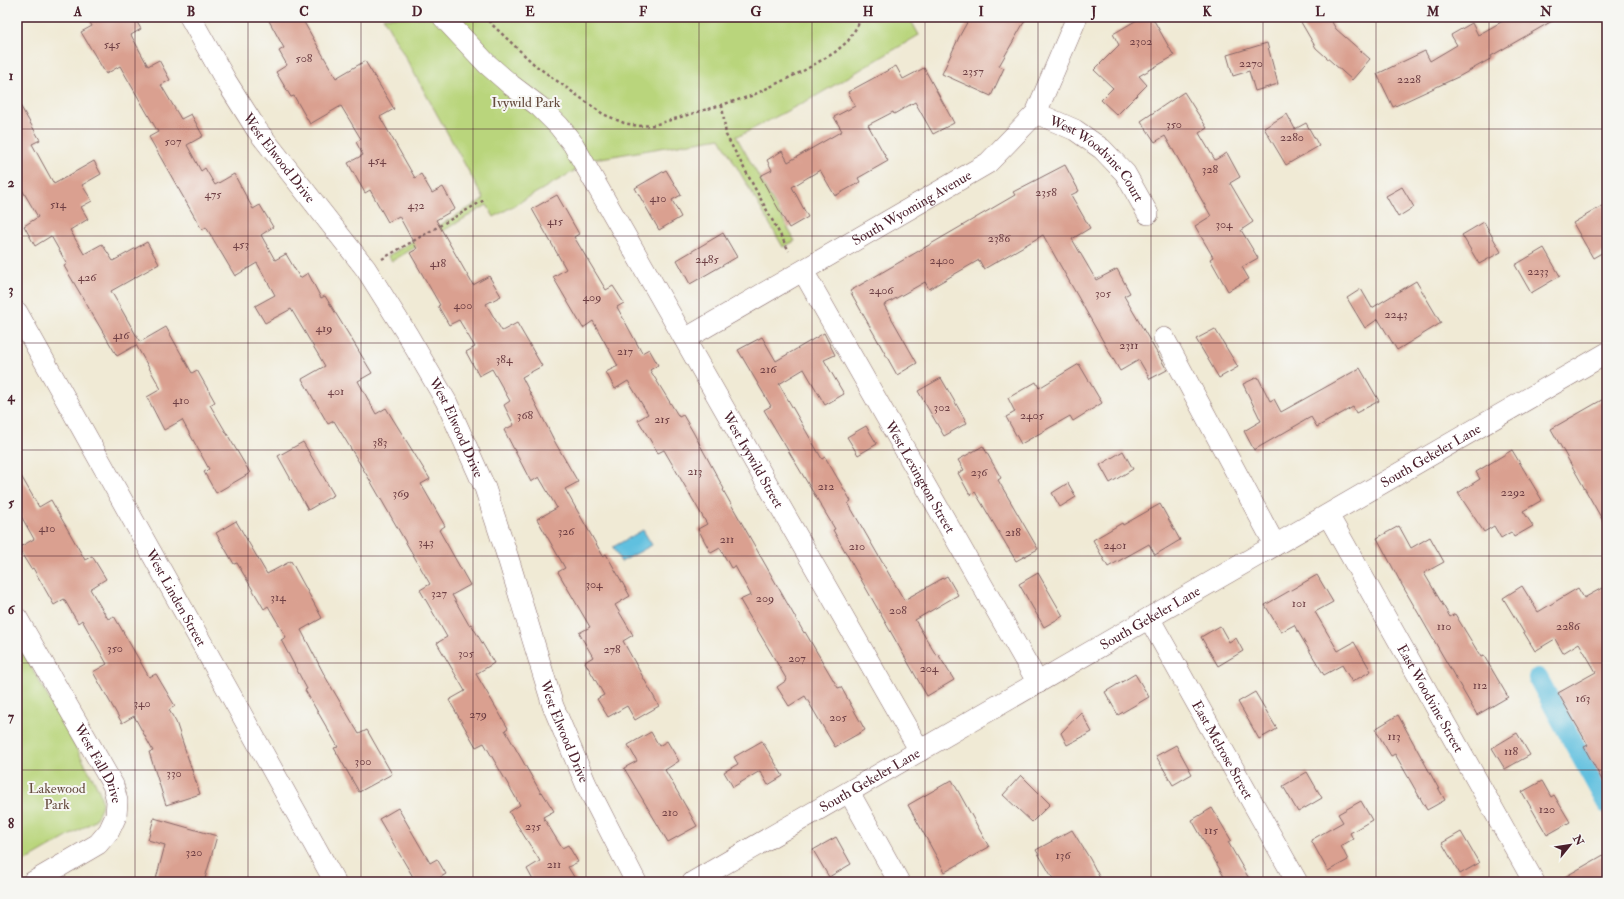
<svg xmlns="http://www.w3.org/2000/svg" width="1624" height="899" viewBox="0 0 1624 899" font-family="'IM FELL Double Pica',serif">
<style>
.green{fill:#b9d57c;stroke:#827a54}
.water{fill:#61c0df;stroke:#567085}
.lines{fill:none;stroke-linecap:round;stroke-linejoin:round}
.canal{stroke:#61c0df;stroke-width:20}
.building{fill:#daa090}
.minor-casing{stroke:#846666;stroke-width:22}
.path{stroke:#846666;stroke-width:2.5;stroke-dasharray:3 3;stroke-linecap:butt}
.minor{stroke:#fff;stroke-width:21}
.grid{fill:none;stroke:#4a1f2b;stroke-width:1;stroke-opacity:0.55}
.labels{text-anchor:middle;stroke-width:4;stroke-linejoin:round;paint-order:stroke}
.number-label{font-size:12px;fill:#6e3f44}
.park-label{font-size:14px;fill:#664c3f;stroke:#f6f6f2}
.street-label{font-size:14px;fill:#4a1f2b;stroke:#f6f6f2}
.neatline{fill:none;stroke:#4a1f2b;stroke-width:1.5}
.grid-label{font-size:13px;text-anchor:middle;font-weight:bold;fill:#4a1f2b}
</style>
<rect width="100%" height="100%" fill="#f6f6f2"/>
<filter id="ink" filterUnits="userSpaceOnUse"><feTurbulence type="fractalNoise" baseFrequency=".025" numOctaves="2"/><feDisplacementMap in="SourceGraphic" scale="8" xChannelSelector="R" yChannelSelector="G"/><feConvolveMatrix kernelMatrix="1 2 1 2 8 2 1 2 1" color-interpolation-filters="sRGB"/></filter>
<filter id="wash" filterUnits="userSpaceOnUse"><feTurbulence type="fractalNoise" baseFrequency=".012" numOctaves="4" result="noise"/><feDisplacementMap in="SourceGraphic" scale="16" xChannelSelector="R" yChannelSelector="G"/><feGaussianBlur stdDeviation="0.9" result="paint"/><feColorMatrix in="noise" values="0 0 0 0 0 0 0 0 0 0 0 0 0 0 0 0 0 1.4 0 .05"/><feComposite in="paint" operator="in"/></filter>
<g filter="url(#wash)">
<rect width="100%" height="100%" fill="#f0ead5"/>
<!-- green -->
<path class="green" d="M 383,17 L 909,17 L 919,35 L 816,96 L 741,135 L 736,136 L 795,241 L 783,247 L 720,138 L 595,159 L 494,217 L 487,205 L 392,261 L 388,256 L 484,199 Z
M 17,641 L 96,784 C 104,801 104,807 93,822 L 17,866 Z"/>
<!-- water -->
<path class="water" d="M 643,530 L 652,545 L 621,562 L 613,547 Z"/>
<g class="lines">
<!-- canal -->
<path class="canal" d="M 1538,678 L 1607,804"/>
</g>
<g id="blocks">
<!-- building -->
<path class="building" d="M 87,17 L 134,17 L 141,29 L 131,35 L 148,66 L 159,60 L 170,80 L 161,85 L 181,119 L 191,114 L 203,136 L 187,145 L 201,171 L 205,168 L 215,185 L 234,174 L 253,209 L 260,205 L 273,227 L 261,235 L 275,260 L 286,254 L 300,278 L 308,273 L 321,298 L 325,296 L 357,348 L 372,373 L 358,381 L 376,414 L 386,408 L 430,479 L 421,484 L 445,526 L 439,530 L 470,585 L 452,595 L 469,625 L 471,624 L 494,663 L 476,674 L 508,728 L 505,730 L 541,793 L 542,792 L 554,811 L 543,817 L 562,848 L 568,845 L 578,862 L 568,867 L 577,882 L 534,882 L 527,869 L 540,861 L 509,812 L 520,805 L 484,743 L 476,747 L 449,700 L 465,691 L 437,643 L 447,637 L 420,590 L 430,584 L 371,482 L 334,421 L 328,424 L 302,379 L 325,366 L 291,309 L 265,323 L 255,306 L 275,295 L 257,263 L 235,276 L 206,227 L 202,230 L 149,137 L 158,132 L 120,66 L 106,74 L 81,32 L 92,26 Z
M 267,17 L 301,17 L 336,78 L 365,61 L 394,109 L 380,117 L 415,178 L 421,174 L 432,193 L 443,187 L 455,209 L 436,220 L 473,285 L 489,276 L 501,296 L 486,304 L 502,331 L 517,323 L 542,366 L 522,377 L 556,444 L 578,482 L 565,489 L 603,556 L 606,554 L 630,596 L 615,605 L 633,635 L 623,641 L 659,706 L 635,720 L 627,706 L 608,717 L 597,699 L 604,695 L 585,662 L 593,657 L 579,633 L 590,627 L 558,572 L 565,568 L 537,519 L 557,508 L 539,477 L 531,482 L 504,430 L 514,425 L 504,405 L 510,401 L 492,369 L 479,376 L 466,352 L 475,347 L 459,320 L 449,325 L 438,306 L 440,305 L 410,253 L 417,249 L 399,216 L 388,222 L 370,190 L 365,193 L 348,163 L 363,155 L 356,142 L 361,139 L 341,106 L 310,124 L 294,96 L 291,97 L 276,72 L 287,65 L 279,51 L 284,48 Z
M 970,17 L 1027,17 L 999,66 L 1004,68 L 991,96 L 942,74 L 959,37 Z
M 1142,17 L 1152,17 L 1174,56 L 1139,76 L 1147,85 L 1117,115 L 1101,100 L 1113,88 L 1094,70 L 1119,45 L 1113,34 Z
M 1298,17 L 1329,17 L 1336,29 L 1370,59 L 1352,80 L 1316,48 Z
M 1510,17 L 1559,17 L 1491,56 L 1492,58 L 1460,76 L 1393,107 L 1377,74 L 1425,51 L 1430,61 L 1457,45 L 1451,35 L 1472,23 L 1478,35 Z
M 1267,43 L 1278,84 L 1255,91 L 1249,71 L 1233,76 L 1227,55 Z
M 896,66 L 903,79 L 924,68 L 954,123 L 933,134 L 915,102 L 894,114 L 893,112 L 868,125 L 888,161 L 858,178 L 860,182 L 835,196 L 820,170 L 792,187 L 808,217 L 789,228 L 760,176 L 772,170 L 767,160 L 782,151 L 788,162 L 842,131 L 834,117 L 855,106 L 848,92 Z
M 1184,92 L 1207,128 L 1199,133 L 1215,160 L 1227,153 L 1240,177 L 1230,183 L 1253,222 L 1241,230 L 1258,258 L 1242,267 L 1249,279 L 1228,291 L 1210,259 L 1213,257 L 1195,226 L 1211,216 L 1165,136 L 1155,142 L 1141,121 Z
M 17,100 L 40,140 L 32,144 L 54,184 L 94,161 L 101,174 L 82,185 L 92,201 L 81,207 L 88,219 L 70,230 L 84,254 L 102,244 L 113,261 L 147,242 L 159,264 L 111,291 L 140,342 L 166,327 L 192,373 L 197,370 L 215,402 L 210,405 L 250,473 L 216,493 L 204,472 L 209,469 L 182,420 L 164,430 L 147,397 L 161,389 L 136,345 L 117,356 L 64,266 L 67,264 L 51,236 L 35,246 L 24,226 L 38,217 L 17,181 Z
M 1287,114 L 1295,129 L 1306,123 L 1319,146 L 1286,165 L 1264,128 Z
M 1065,165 L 1079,191 L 1071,195 L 1090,228 L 1072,239 L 1096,280 L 1117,269 L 1130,293 L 1124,296 L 1167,370 L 1150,379 L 1139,360 L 1120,371 L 1043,235 L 984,269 L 979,260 L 929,289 L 925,282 L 884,305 L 917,363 L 897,375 L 850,291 L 1015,195 L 1013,192 Z
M 666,170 L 681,195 L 672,200 L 681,217 L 659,230 L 635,188 Z
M 1402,187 L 1414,207 L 1398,217 L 1386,196 Z
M 557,195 L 579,234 L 574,237 L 606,290 L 613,286 L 624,303 L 617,307 L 642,353 L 649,349 L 658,365 L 650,370 L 679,417 L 683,415 L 693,432 L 724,489 L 723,490 L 804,633 L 805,632 L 838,688 L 841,687 L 865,730 L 835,747 L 805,696 L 789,706 L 777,687 L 787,680 L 740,600 L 751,595 L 735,566 L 731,568 L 720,548 L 711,553 L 698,529 L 707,524 L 664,450 L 658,453 L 638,420 L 648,414 L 628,381 L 615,389 L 606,372 L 618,366 L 593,321 L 583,328 L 553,277 L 566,269 L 532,209 Z
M 1607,203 L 1607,250 L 1593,258 L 1573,223 Z
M 1484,222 L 1501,252 L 1479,264 L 1462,235 Z
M 723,233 L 737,257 L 690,284 L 677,260 Z
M 1544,248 L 1560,276 L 1531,293 L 1515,265 Z
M 1416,281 L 1441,323 L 1397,350 L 1378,319 L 1365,328 L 1347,298 L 1361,289 L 1372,308 Z
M 1215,329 L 1238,367 L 1219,378 L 1196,339 Z
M 824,333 L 835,355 L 824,360 L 844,394 L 825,405 L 804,369 L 779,384 L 822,459 L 825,457 L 851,501 L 848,503 L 904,600 L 947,576 L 958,595 L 915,620 L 936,655 L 938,654 L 954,680 L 927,696 L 833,530 L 835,529 L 764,410 L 771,406 L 738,350 L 762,337 L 776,361 Z
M 1079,364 L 1102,403 L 1073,421 L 1070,416 L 1021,444 L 1006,417 L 1015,412 L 1008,398 L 1036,382 L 1039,388 Z
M 1360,368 L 1379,401 L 1356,413 L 1353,407 L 1317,427 L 1311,417 L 1254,450 L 1244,431 L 1261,421 L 1243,384 L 1258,377 L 1270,401 L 1274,399 L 1281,412 Z
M 941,378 L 967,423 L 944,436 L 918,391 Z
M 1607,397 L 1607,528 L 1551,429 Z
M 866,426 L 877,444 L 858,455 L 847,437 Z
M 303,442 L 334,495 L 308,510 L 278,456 Z
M 983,446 L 1001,478 L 998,480 L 1038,549 L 1016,561 L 975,492 L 970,495 L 958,473 L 964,470 L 958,460 Z
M 1512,450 L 1542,500 L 1523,511 L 1533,526 L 1514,537 L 1511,532 L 1501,538 L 1494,526 L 1484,532 L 1458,493 L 1480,479 L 1476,472 Z
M 1123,451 L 1133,469 L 1110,483 L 1100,465 Z
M 17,469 L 39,507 L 51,500 L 85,560 L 92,556 L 106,579 L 90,589 L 108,619 L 114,616 L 149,677 L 156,674 L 175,706 L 169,710 L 176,722 L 200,794 L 166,805 L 149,752 L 153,751 L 134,716 L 122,723 L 93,672 L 107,664 L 82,620 L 78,623 L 64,599 L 54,605 L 33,568 L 31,569 L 18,548 L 34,539 L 17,509 Z
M 1068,483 L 1076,497 L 1060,507 L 1052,493 Z
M 1160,504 L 1180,540 L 1155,555 L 1149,544 L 1108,567 L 1093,540 L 1122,523 L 1123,525 Z
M 236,521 L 267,574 L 291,561 L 322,618 L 301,630 L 326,678 L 359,734 L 367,730 L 392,774 L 359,792 L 334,748 L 338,747 L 305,690 L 307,689 L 281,640 L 286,637 L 268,606 L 264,609 L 237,563 L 234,564 L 216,533 Z
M 1399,526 L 1411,548 L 1430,537 L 1444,562 L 1424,573 L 1450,617 L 1455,614 L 1481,657 L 1484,656 L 1508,697 L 1477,715 L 1402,585 L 1377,538 Z
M 1038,573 L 1063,616 L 1044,627 L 1019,584 Z
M 1317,575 L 1333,602 L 1315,612 L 1338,651 L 1354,642 L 1371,671 L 1352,682 L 1342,665 L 1324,675 L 1294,625 L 1281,632 L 1265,605 Z
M 1522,586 L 1538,612 L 1578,588 L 1584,598 L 1602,588 L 1607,597 L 1607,789 L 1584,747 L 1588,745 L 1558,693 L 1596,672 L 1579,643 L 1563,653 L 1555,639 L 1535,651 L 1503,598 Z
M 1220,626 L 1229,642 L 1236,638 L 1243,651 L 1218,666 L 1201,637 Z
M 1135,674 L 1149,697 L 1118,715 L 1105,692 Z
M 1255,692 L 1277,729 L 1259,739 L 1238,702 Z
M 1081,712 L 1092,732 L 1067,745 L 1061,733 Z
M 1398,715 L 1445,800 L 1427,810 L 1395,754 L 1391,756 L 1375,729 Z
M 651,732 L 659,746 L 667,741 L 679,761 L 665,770 L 697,826 L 668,842 L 624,768 L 637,761 L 628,745 Z
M 1517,733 L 1530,755 L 1505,769 L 1492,748 Z
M 762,741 L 783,776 L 768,785 L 760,771 L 733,787 L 724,772 L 738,764 L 734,757 Z
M 1176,745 L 1192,774 L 1173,785 L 1156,756 Z
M 1307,772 L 1322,798 L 1298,812 L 1283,786 Z
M 1021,775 L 1050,804 L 1032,822 L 1003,795 Z
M 952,780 L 989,847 L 945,872 L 908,805 Z
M 1542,781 L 1551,797 L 1554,795 L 1570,822 L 1547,835 L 1522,792 Z
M 1361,801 L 1372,820 L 1350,833 L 1353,839 L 1341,846 L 1348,860 L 1328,871 L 1311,840 L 1343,822 L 1338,814 Z
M 398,808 L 430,863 L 437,859 L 446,874 L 432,882 L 416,882 L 379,819 Z
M 1212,808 L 1231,840 L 1228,842 L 1251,882 L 1227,882 L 1192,820 Z
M 154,818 L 217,836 L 204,882 L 166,882 L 156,879 L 165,845 L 148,840 Z
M 1072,830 L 1090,859 L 1102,882 L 1055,882 L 1036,850 Z
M 1461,832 L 1479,863 L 1460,874 L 1442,843 Z
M 836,837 L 851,864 L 829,877 L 813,850 Z
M 1607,853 L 1607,882 L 1556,882 Z"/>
</g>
</g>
<g filter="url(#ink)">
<use href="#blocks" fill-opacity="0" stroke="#846666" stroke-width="1"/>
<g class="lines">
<!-- minor casing -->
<g class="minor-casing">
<g id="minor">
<path id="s1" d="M 190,17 L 226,81 L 257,130 L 366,269 L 407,334 L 446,401 L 485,488 L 508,558 L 553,706 L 586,784 L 636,882"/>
<path id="s2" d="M 443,17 L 487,64 L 511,85 L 540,107 L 559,126 L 573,144 L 920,751"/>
<path id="s3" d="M 1036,113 L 1075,130 L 1102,149 L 1125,173 L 1148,214"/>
<path id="s4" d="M 803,271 L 1038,683"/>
<path id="s5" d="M 17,312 L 335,882"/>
<path d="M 1164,338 L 1275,545"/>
<path id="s6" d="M 685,339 L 988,163 L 1036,113 L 1077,17"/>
<path id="s7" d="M 1328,515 L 1534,882"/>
<path id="s8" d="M 17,618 L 113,785 L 117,801 L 116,816 L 109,831 L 98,844 L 33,882"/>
<path id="s9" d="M 1149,618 L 1297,882"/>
<path d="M 849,792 L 899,882"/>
<path id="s10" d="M 693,882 L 1607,353"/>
</g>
</g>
<!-- path -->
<path class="path" d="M 484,17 L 535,65 L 603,114 L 624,123 L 638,126 L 654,125 L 751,96 L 803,71 L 834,53 L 848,41 L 858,25 L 860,17
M 722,105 L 726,135 L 789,251
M 382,259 L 486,199"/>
<!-- minor -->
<use href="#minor" class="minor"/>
</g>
</g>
<!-- grid -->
<path class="grid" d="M 135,17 L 135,882M 248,17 L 248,882M 361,17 L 361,882M 473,17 L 473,882M 586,17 L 586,882M 699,17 L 699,882M 812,17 L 812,882M 925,17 L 925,882M 1038,17 L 1038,882M 1151,17 L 1151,882M 1263,17 L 1263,882M 1376,17 L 1376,882M 1489,17 L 1489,882M 17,129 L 1607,129M 17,236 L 1607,236M 17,343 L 1607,343M 17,450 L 1607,450M 17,556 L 1607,556M 17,663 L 1607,663M 17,770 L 1607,770"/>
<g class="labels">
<!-- number labels -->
<g class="number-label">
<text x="1141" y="45">2302</text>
<text x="112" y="48">545</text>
<text x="304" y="62">508</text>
<text x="1251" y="67">2270</text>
<text x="973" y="75">2357</text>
<text x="1409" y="83">2228</text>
<text x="1174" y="128">350</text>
<text x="1292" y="141">2280</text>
<text x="173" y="145">507</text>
<text x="377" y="164">454</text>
<text x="1210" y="173">328</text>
<text x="1046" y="196">2358</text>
<text x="213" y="198">475</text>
<text x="658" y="202">410</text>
<text x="58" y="208">514</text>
<text x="416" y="209">432</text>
<text x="555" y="225">415</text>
<text x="1224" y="228">304</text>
<text x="999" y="242">2386</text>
<text x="241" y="248">453</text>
<text x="707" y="263">2485</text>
<text x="942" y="264">2400</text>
<text x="438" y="267">418</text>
<text x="1538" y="275">2233</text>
<text x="87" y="281">426</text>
<text x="881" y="294">2406</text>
<text x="1103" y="297">305</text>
<text x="592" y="301">409</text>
<text x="463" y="309">400</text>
<text x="1396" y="318">2243</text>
<text x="324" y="332">419</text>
<text x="121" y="339">416</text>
<text x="1129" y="349">2311</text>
<text x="625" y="355">217</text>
<text x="504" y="363">384</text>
<text x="768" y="373">216</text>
<text x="336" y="395">401</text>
<text x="181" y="404">410</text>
<text x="942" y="411">302</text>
<text x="525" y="419">368</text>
<text x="1032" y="419">2405</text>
<text x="662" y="423">215</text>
<text x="380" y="446">383</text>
<text x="695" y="475">213</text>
<text x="979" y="476">236</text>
<text x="826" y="490">212</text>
<text x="1513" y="496">2292</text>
<text x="401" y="497">369</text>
<text x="47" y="532">410</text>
<text x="566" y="535">326</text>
<text x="1013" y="536">218</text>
<text x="727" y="543">211</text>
<text x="426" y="546">343</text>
<text x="1115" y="549">2401</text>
<text x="857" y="550">210</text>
<text x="594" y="588">304</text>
<text x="439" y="597">327</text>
<text x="278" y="601">314</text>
<text x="765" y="602">209</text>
<text x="1299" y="607">101</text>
<text x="898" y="614">208</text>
<text x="1444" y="630">110</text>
<text x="1568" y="630">2286</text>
<text x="115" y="652">350</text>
<text x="612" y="653">278</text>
<text x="466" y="657">305</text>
<text x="797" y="662">207</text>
<text x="929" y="672">204</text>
<text x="1480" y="689">112</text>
<text x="1583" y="702">163</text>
<text x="142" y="707">340</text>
<text x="478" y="718">279</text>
<text x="838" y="721">205</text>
<text x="1394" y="740">113</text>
<text x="1511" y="755">118</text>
<text x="363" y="765">300</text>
<text x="174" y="777">330</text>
<text x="1547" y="813">120</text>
<text x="670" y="816">210</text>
<text x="533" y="830">235</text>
<text x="1211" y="834">115</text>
<text x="194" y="856">320</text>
<text x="1063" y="859">136</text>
<text x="554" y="868">211</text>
</g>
<!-- park labels -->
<g class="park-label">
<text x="526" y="107">Ivywild Park</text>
<text x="57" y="793">Lakewood<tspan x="57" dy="16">Park</tspan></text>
</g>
<!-- street labels -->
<g class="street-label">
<text dy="5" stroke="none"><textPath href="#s1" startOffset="167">West Elwood Drive</textPath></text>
<text dy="5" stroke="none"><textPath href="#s3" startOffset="78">West Woodvine Court</textPath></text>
<text dy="5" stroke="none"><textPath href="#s6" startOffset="262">South Wyoming Avenue</textPath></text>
<text dy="5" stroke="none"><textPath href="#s1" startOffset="491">West Elwood Drive</textPath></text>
<text dy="5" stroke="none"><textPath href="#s10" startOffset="852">South Gekeler Lane</textPath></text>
<text dy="5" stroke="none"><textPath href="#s2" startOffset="546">West Ivywild Street</textPath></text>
<text dy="5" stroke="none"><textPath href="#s4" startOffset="237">West Lexington Street</textPath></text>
<text dy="5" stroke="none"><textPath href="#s5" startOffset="327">West Linden Street</textPath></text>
<text dy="5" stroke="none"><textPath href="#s10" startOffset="528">South Gekeler Lane</textPath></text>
<text dy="5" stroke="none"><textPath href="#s7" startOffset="210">East Woodvine Street</textPath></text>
<text dy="5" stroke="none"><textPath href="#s1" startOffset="814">West Elwood Drive</textPath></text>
<text dy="5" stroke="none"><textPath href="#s9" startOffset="151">East Melrose Street</textPath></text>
<text dy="5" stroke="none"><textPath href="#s8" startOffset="167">West Fall Drive</textPath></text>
<text dy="5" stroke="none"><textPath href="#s10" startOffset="204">South Gekeler Lane</textPath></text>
</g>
</g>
<!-- margin -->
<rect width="1624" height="899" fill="none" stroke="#f6f6f2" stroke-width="44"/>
<!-- north arrow -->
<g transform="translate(1570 845) rotate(60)" stroke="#f6f6f2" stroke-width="3" paint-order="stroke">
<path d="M0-3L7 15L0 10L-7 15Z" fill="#4a1f2b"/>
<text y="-6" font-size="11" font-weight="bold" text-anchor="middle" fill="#4a1f2b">N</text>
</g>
<rect x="22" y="22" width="1580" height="855" class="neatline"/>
<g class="grid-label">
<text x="78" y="16">A</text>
<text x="191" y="16">B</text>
<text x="304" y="16">C</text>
<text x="417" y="16">D</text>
<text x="530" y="16">E</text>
<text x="643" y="16">F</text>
<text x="756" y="16">G</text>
<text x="868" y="16">H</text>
<text x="981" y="16">I</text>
<text x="1094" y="16">J</text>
<text x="1207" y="16">K</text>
<text x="1320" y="16">L</text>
<text x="1433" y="16">M</text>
<text x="1546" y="16">N</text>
<text x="11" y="80">1</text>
<text x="11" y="187">2</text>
<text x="11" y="294">3</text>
<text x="11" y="401">4</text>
<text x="11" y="507">5</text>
<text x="11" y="614">6</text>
<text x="11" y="721">7</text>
<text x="11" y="828">8</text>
</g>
</svg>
